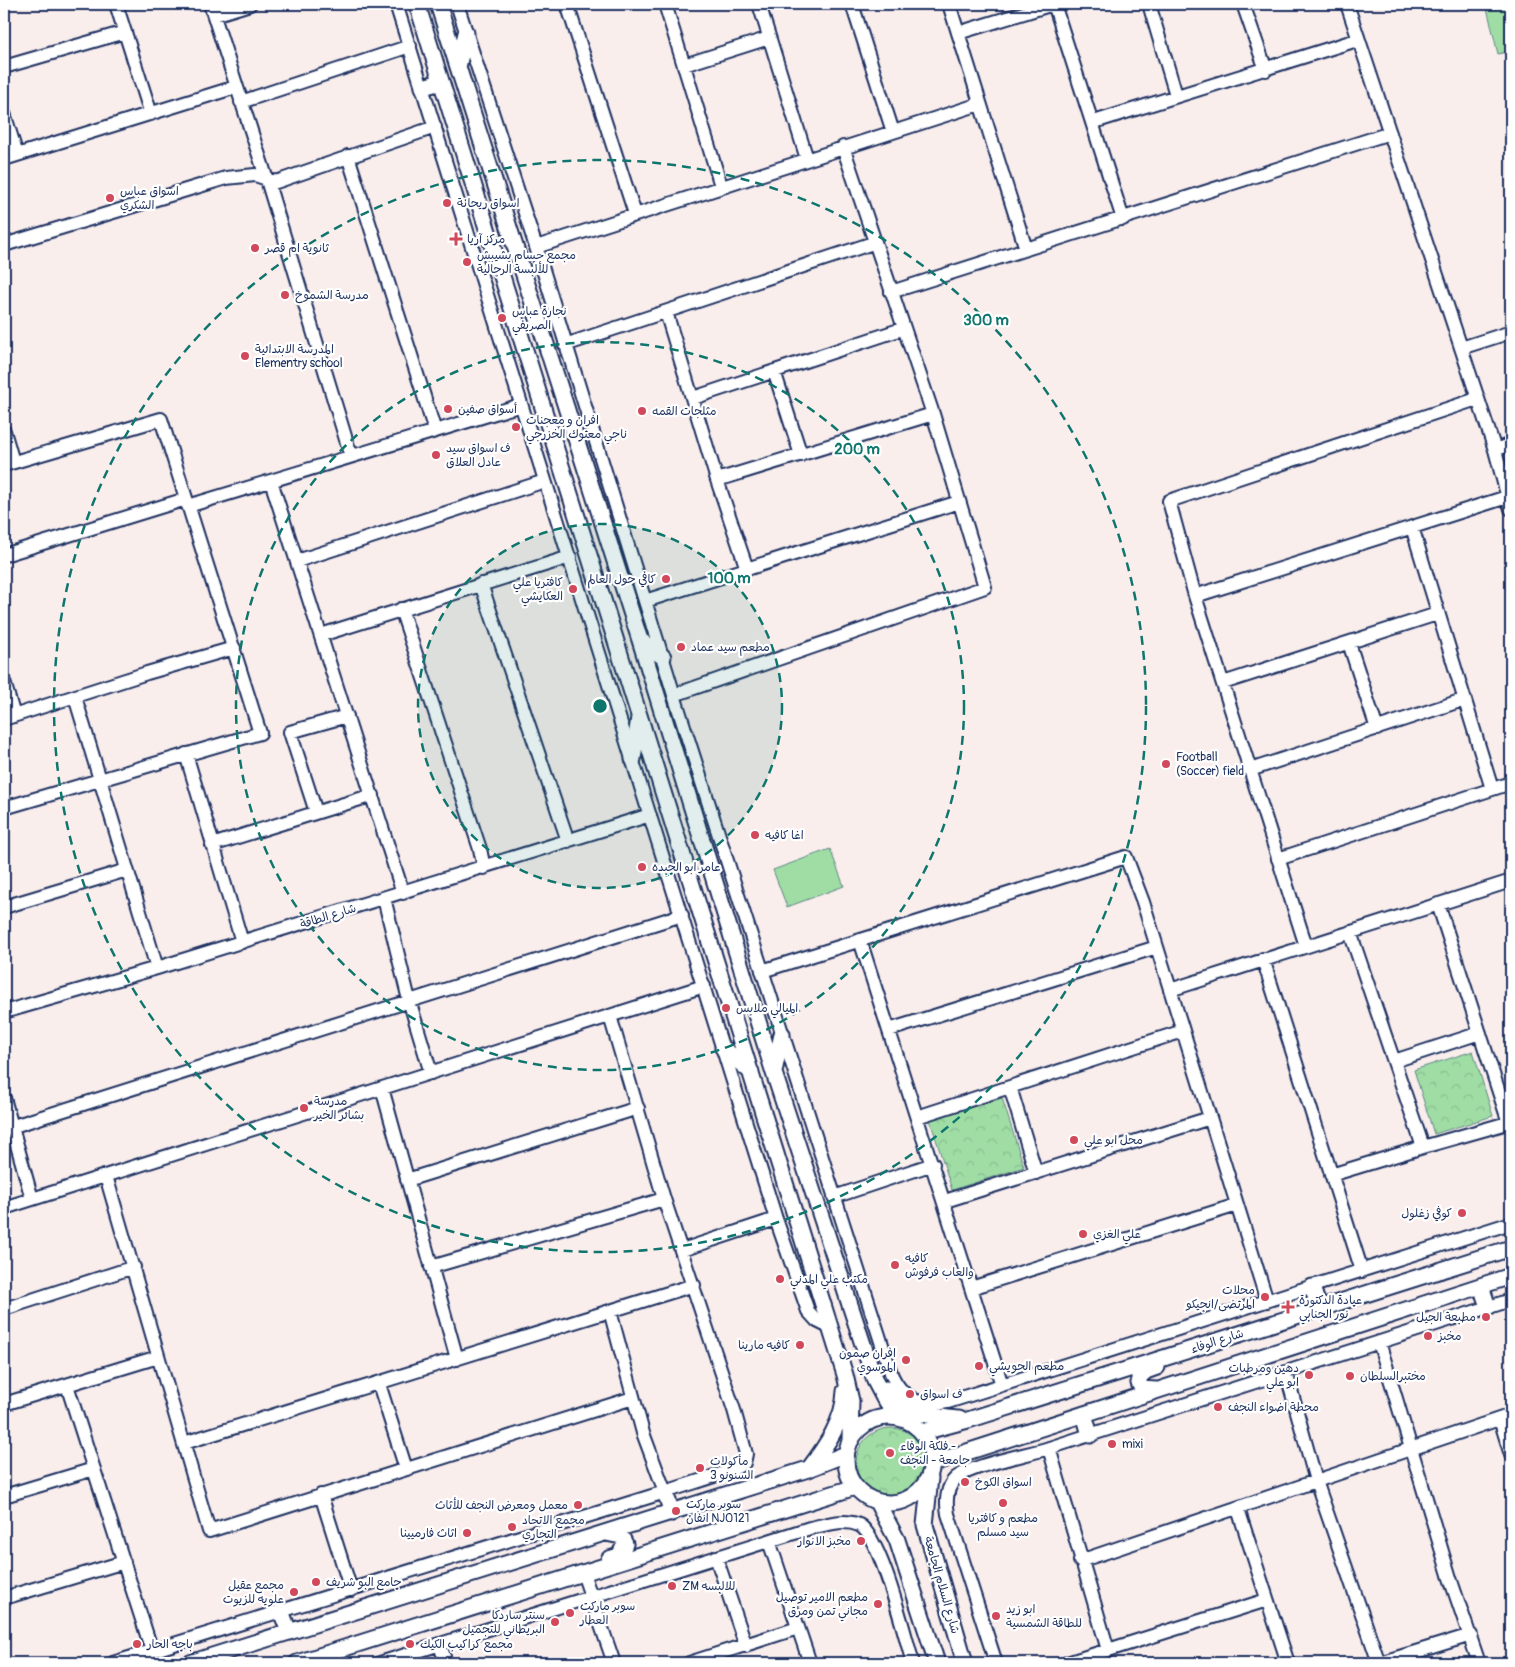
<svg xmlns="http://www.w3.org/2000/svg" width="1515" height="1667" viewBox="0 0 1515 1667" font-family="Pangolin,'Playpen Sans Arabic',sans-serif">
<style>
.park{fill:url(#park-crowns);stroke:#5d8682}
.garden{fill:#9fdda5;stroke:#5d8682}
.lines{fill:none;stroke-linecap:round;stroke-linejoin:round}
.minor-casing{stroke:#1b2f5e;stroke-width:16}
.major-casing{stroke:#1b2f5e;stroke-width:19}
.minor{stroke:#fff;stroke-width:12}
.major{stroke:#fff;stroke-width:15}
.ring{fill:none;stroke:#0f766e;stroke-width:2.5;stroke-dasharray:9 6}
.poi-dot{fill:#d1495b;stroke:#fff;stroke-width:2}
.labels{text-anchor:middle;stroke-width:4.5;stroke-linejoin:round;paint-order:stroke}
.poi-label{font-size:12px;fill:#1b2f5e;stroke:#fff;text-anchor:start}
.street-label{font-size:12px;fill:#1b2f5e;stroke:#fff}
.centre{fill:#0f766e;stroke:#fff;stroke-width:2.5}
.ring-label{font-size:15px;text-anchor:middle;font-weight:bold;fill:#0f766e;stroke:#fff;stroke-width:4.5;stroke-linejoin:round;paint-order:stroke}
</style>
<defs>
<pattern id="park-crowns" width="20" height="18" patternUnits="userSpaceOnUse" patternTransform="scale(1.25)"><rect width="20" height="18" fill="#9fdda5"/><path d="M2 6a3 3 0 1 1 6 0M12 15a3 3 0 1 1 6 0" fill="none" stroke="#88be90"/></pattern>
</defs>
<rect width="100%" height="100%" fill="#faeeed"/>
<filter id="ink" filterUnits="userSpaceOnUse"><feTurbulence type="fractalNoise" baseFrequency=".02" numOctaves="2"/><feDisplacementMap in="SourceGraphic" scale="10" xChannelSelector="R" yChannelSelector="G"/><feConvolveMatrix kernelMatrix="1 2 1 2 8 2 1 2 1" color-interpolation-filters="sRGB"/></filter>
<g filter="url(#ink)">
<!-- park -->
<path class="park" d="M 1473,1051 L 1493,1116 L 1434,1134 L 1414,1070 Z
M 1002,1098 L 1024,1167 L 952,1190 L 930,1120 Z
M856 1463a35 35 0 1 1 70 0a35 35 0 1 1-70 0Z"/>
<!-- garden -->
<path class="garden" d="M 1486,4 L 1511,4 L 1511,51 L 1498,54 Z
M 830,849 L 844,886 L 787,907 L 773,870 Z"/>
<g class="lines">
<!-- minor casing -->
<g class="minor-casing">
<path id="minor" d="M 116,4 L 151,114
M 210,4 L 267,180 L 351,456
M 396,4 L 776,1219 L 808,1311 L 817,1321 L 831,1328
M 457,4 L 536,247 L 674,695 L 892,1376 C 903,1399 923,1408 948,1402 L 1511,1223
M 567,4 L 635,214
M 665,4 L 721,186
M 759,4 L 807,159
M 852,4 L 893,132
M 949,4 L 1026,249
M 1054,4 L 1123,219
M 1149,4 L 1176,95
M 1243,4 L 1266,70
M 1347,4 L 1495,450 L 1511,509
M 214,15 L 250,4
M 958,33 L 1053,4
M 684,65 L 769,38
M 4,67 L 125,32
M 241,102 L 410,46
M 4,113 L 17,155
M 1094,122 L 1357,40
M 348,156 L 435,431
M 4,159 L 236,87
M 4,245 L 226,178 L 255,175 L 276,182 L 435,127
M 536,247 L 980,104
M 891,292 L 1390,133
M 666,312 L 717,480 L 747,569
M 565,345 L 873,243
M 1461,348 L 1511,332
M 774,371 L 801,455
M 693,398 L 902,329
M 4,431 L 13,462
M 1495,450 L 1511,444
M 4,465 L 161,419 L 260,733 L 4,808
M 717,480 L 933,414
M 271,481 L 403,893
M 188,506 L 521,405
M 1412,527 L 1492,789
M 4,555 L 186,499
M 297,561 L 545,481
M 481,584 L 568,841
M 1195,596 L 1507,497
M 645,601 L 959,502
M 401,609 L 480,849 L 484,868
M 321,635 L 570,557
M 1349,643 L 1377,729
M 4,682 L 14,716
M 1223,683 L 1437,614
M 674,695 L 985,587 L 933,414 L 843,147
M 75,697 L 157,968
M 4,719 L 147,673 L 234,648
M 186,754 L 242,942
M 1250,770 L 1463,700
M 316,812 L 290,732 L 347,716
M 212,845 L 373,795
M 1278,859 L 1511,783
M 384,898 L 409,1000 L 431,1073
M 1438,904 L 1509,1123
M 4,907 L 127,870
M 1350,932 L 1423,1147 L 1511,1122
M 860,940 L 1002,1385
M 1306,946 L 1195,596 L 1169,501 L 1477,399
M 1263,959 L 1362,1271
M 762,971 L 1126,857 L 1143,902 L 1267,1301
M 1170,990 L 1511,881
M 4,1012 L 157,968 L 650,815
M 610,1016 L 664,1199 L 734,1410 L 746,1454 L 744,1463 L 730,1471 L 665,1492 L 643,1433 L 610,1311
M 889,1030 L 1157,947
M 1394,1061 L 1480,1033
M 1010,1087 L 1036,1173
M 382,1088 L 457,1359
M 4,1098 L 32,1199
M 917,1117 L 1183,1031
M 4,1129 L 682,915
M 1331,1175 L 1423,1147
M 106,1176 L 209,1531 L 633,1398
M 407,1180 L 638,1108
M 834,1197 L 933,1164
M 945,1201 L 1210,1118
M 4,1208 L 704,986
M 682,1250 L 776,1219
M 431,1267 L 664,1199
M 971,1288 L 1237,1205
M 4,1309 L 134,1267
M 1379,1342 L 1450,1578 L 1479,1663
M 1286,1372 L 1316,1481 L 1379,1663
M 379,1384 L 406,1469
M 67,1385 L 152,1651
M 4,1404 L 158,1357
M 1500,1419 L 1511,1455
M 184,1443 L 694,1285
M 1049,1448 L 1108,1650
M 321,1495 L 351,1590
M 4,1496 L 94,1469
M 1238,1509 L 1288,1663
M 769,1541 L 810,1663
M 716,1557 L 746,1646
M 1080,1561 L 1511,1415
M 583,1573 L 614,1663
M 4,1598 L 124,1562
M 440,1645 L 446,1663
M 113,1663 L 665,1492
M 380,1663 L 810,1528 C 825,1525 843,1518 859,1525 C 881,1536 905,1637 913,1663
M 689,1663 L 798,1628
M 996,1663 L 948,1514 C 946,1503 946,1487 956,1478 C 972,1465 1027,1455 1049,1448 L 1511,1300
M 1067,1663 L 1267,1600
M 1380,1663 L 1471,1635"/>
</g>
<!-- major casing -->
<g class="major-casing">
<path id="major" d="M 417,4 L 845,1375 L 851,1401 L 850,1440
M 438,4 L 640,640 L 774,1073 L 875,1381 L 885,1400 L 898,1417
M 458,67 L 466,33
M 423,87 L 441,82
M 640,640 L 663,657
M 633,759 L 639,717
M 723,1048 L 751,1072
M 774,1072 L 782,1034
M 1481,1286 L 1488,1307
M 1312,1287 L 1319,1308
M 886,1389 C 909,1415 925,1416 959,1419
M 1156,1390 L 1142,1389 L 1139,1383 L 1139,1377 L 1146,1371 L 1157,1367
M 1084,1414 L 1090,1435
M846 1460a43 43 0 1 1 86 0a43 43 0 1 1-86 0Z
M 923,1432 L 968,1420 L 1511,1248
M 933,1463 L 1511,1276
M 809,1469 C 826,1446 844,1421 845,1391
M 930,1478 L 925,1525 L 965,1663
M 665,1492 L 672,1513
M 877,1502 L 897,1540 L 937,1663
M 606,1533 L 621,1536 L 625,1544 L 619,1556 L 609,1559
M 281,1611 L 289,1632
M 190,1663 L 808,1469 L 846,1454
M 297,1663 L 855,1487"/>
</g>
<!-- minor -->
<use href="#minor" class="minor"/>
<!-- major -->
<use href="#major" class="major"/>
</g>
</g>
<!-- distance rings -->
<circle cx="600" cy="706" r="182" fill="#0f766e" fill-opacity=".12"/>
<g class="ring">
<circle cx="600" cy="706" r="182"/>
<circle cx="600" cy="706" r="364"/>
<circle cx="600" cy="706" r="546"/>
</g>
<!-- markers -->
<g class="poi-dot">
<circle cx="110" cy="198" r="5"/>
<circle cx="447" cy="203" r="5"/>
<path d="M453.5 231.5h5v5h5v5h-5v5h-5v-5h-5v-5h5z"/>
<circle cx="255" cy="248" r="5"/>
<circle cx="467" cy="262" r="5"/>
<circle cx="285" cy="295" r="5"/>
<circle cx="502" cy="318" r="5"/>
<circle cx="245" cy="356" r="5"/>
<circle cx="448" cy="409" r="5"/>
<circle cx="642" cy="411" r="5"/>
<circle cx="516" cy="427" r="5"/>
<circle cx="436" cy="455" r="5"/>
<circle cx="666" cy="579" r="5"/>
<circle cx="573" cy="589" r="5"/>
<circle cx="681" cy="647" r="5"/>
<circle cx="1166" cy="764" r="5"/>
<circle cx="755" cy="835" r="5"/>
<circle cx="642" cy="867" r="5"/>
<circle cx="726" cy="1008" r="5"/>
<circle cx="304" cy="1108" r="5"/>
<circle cx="1074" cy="1140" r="5"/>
<circle cx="1462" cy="1213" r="5"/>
<circle cx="1083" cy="1234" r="5"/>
<circle cx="895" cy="1265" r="5"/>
<circle cx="780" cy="1279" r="5"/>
<circle cx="1265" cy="1297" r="5"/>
<path d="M1285.5 1299.5h5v5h5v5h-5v5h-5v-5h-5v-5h5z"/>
<circle cx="1486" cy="1317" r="5"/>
<circle cx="1428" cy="1336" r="5"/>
<circle cx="800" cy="1345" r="5"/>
<circle cx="906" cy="1360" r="5"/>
<circle cx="979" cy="1366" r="5"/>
<circle cx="1309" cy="1375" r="5"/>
<circle cx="1350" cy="1376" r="5"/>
<circle cx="910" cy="1394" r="5"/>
<circle cx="1218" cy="1407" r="5"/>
<circle cx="1112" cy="1444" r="5"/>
<circle cx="890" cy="1453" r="5"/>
<circle cx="700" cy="1468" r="5"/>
<circle cx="965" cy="1482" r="5"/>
<circle cx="1003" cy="1503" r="5"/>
<circle cx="578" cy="1505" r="5"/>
<circle cx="676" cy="1511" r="5"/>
<circle cx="512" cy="1527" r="5"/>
<circle cx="467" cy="1533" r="5"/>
<circle cx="861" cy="1541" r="5"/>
<circle cx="316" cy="1582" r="5"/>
<circle cx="672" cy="1586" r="5"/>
<circle cx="294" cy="1592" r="5"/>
<circle cx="878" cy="1604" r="5"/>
<circle cx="570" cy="1613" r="5"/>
<circle cx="996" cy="1616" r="5"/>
<circle cx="555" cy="1622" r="5"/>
<circle cx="137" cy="1644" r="5"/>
<circle cx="410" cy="1644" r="5"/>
</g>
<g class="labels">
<!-- poi labels -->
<g class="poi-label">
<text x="120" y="195">اسواق عباس<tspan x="120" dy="14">الشكري</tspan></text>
<text x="457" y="207">اسواق ريحانة</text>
<text x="467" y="243">مركز آريا</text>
<text x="265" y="252">ثانوية ام قصر</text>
<text x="477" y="259">مجمع حسام بشيبش<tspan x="477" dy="14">للألبسة الرجالية</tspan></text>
<text x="295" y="299">مدرسة الشموخ</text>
<text x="512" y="315">نجارة عباس<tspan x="512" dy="14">الصريفي</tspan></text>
<text x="255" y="353">المدرسة الابتدائية<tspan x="255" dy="14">Elementry school</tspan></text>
<text x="458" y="413">أسواق صفين</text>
<text x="652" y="415">مثلجات القمه</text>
<text x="526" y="424">افران و معجنات<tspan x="526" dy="14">ناجي معتوك الخزرجي</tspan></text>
<text x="446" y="452">ف اسواق سيد<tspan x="446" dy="14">عادل العلاق</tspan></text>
<text x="656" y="583" text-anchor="end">كافي حول العالم</text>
<text x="563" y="586" text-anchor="end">كافتريا علي<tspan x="563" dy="14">العكايشي</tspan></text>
<text x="691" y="651">مطعم سيد عماد</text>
<text x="1176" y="761">Football<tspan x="1176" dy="14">(Soccer) field</tspan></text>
<text x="765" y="839">اغا كافيه</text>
<text x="652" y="871">عامر ابو الجبده</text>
<text x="736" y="1012">الميالي ملابس</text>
<text x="314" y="1105">مدرسة<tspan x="314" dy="14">بشائر الخير</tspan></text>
<text x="1084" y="1144">محل ابو علي</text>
<text x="1452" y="1217" text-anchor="end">كوفي زغلول</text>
<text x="1093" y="1238">علي الغزي</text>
<text x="905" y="1262">كافيه<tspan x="905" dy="14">والعاب فرفوش</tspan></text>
<text x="790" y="1283">مكتب علي المدني</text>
<text x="1255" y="1294" text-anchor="end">محلات<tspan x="1255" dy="14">المرتضى/انجيكو</tspan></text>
<text x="1299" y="1304">عيادة الدكتورة<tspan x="1299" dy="14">نور الجنابي</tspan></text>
<text x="1476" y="1321" text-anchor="end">مطبعة الجيل</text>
<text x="1438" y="1340">مخبز</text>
<text x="790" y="1349" text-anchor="end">كافيه مارينا</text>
<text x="896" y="1357" text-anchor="end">افران صمون<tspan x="896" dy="14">الموسوي</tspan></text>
<text x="989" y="1370">مطعم الحويشي</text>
<text x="1299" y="1372" text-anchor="end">دهين ومرطبات<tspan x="1299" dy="14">ابو علي</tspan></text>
<text x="1360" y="1380">مختبرالسلطان</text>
<text x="920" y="1398">ف اسواق</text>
<text x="1228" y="1411">محطة اضواء النجف</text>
<text x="1122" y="1448">mixi</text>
<text x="900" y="1450">فلكة الوفاء -<tspan x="900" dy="14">جامعة - النجف</tspan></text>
<text x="710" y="1465">مأكولات<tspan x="710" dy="14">السنونو 3</tspan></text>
<text x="975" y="1486">اسواق الكوخ</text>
<text x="686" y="1508">سوبر ماركت<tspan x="686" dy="14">انفان NJ0121</tspan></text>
<text x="568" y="1509" text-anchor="end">معمل ومعرض النجف للأثاث</text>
<text x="1003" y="1522" text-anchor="middle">مطعم و كافتريا<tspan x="1003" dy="14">سيد مسلم</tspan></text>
<text x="522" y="1524">مجمع الاتحاد<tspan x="522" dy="14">التجاري</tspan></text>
<text x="457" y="1537" text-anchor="end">اثاث فارميينا</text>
<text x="851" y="1545" text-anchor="end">مخبز الانوار</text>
<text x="326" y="1586">جامع البو شريف</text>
<text x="284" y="1589" text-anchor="end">مجمع عقيل<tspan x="284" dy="14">علويه للزيوت</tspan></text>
<text x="682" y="1590">ZM للالبسه</text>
<text x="868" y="1601" text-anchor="end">مطعم الامير توصيل<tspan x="868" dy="14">مجاني تمن ومرق</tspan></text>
<text x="580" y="1610">سوبر ماركت<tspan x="580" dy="14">العطار</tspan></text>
<text x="1006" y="1613">ابو زيد<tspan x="1006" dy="14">للطاقة الشمسية</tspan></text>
<text x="545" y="1619" text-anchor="end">سنتر ساردكا<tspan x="545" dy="14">البريطاني للتجميل</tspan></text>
<text x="147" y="1648">باجه الحار</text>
<text x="420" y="1648">مجمع كراكيب الكيك</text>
</g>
<!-- street labels -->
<g class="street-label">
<text transform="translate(328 916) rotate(-17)" y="4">شارع الطاقة</text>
<text transform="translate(1217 1341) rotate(-18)" y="4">شارع الوفاء</text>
<text transform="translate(942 1585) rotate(74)" y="4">شارع السلام الجامعة</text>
</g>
</g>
<circle cx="600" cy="706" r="8" class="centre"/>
<g class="ring-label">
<text x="986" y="325">300 m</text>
<text x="857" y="454">200 m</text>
<text x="729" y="583">100 m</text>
</g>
<!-- margin -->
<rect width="1515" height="1667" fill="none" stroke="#fff" stroke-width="20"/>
<rect x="10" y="10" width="1495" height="1647" fill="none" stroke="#1b2f5e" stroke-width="2" filter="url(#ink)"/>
</svg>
